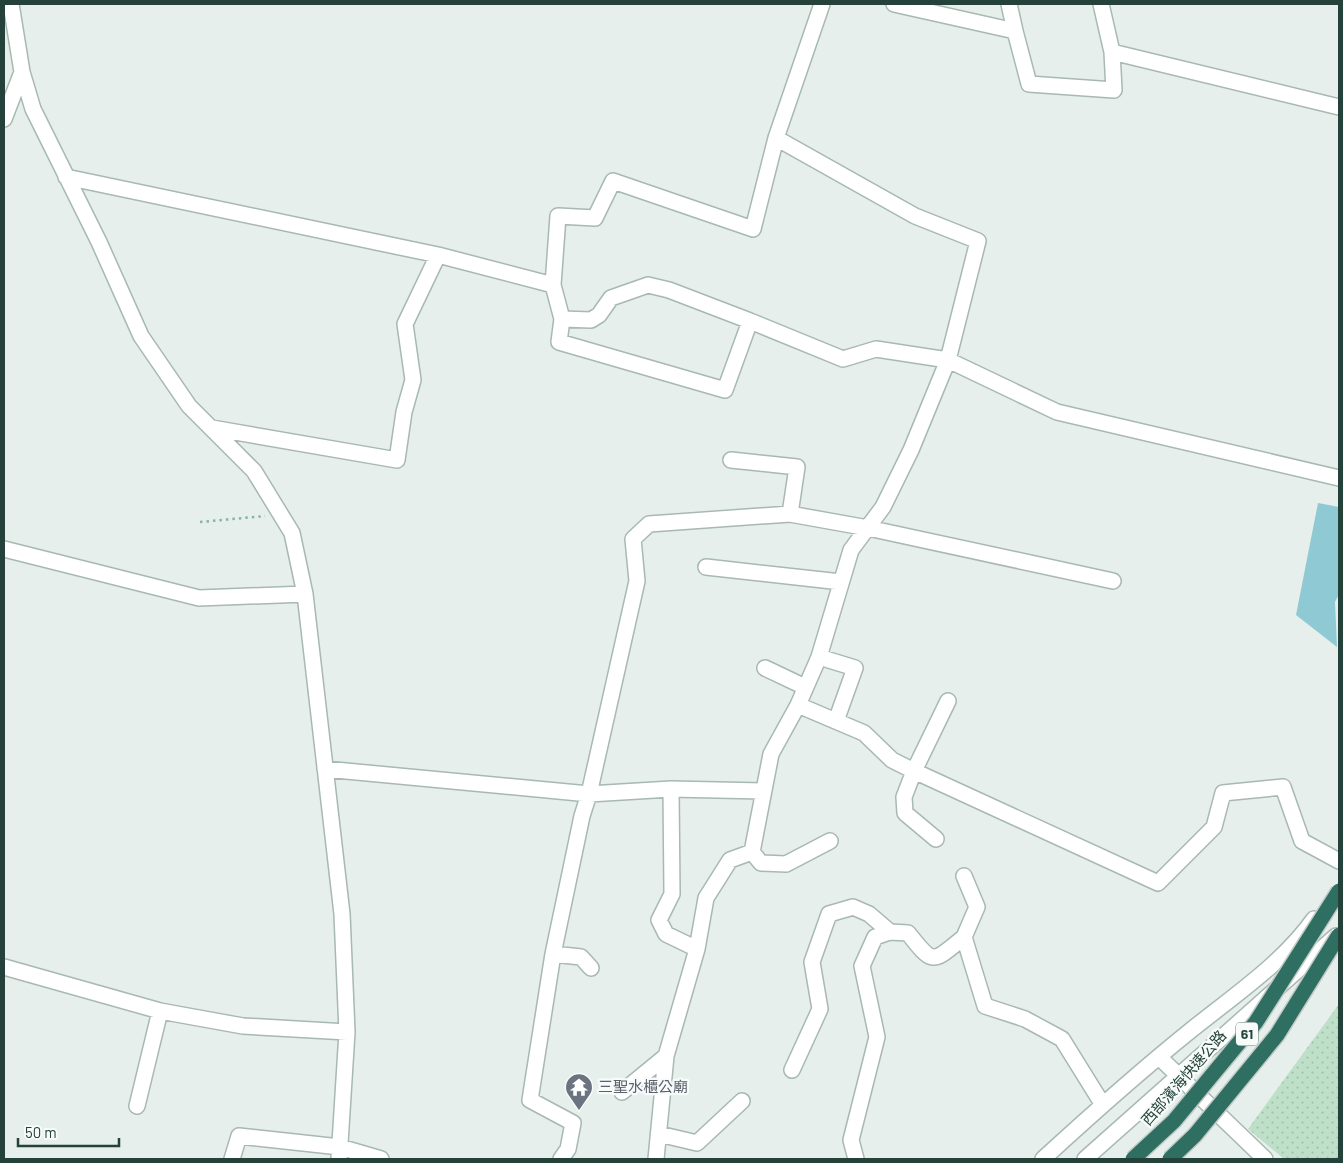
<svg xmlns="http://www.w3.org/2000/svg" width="1343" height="1163" viewBox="0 0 1343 1163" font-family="Barlow,'Noto Sans TC',sans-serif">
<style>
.grass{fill:url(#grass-dots)}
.water{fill:#8ec9d4}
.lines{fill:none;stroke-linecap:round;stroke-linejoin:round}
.minor-casing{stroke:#a8b8b2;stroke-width:18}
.path{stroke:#86b3a5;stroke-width:2.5;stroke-dasharray:2.5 4;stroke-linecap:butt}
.minor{stroke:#fff;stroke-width:15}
.highway-bridge-casing{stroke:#c2cac8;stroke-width:18;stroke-linecap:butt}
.highway-bridge{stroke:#2f6f62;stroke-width:15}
.labels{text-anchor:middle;stroke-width:4.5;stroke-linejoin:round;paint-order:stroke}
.shield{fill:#f7fbf9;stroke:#637a73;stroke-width:1}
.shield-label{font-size:14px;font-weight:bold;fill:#24423a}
.street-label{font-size:15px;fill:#24423a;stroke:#f7fbf9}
.worship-label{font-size:15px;fill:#5b616d;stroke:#f7fbf9;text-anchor:start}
</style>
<defs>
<pattern id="grass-dots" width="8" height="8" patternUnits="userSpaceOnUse" patternTransform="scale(1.25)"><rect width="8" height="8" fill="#bfe0c8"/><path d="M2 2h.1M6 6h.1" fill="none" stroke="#a4c1ad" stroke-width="1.8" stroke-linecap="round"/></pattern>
</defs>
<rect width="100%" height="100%" fill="#e6efeb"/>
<!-- grass -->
<path class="grass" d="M 1339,1004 L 1339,1159 L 1284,1159 L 1248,1129 Z"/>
<!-- water -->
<path class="water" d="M 1318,503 L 1339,507 L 1339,594 L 1335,602 L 1337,647 L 1296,615 Z"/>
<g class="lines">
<!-- minor casing -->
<g class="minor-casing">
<path id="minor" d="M 11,4 L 22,72 L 33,109 L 99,242 L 141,336 L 189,406 L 254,471 L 292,533 L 305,594 L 342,914 L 347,1032 L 339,1159
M 894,4 L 1015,31 L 1009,4
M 1101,4 L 1112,52 L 1339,107
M 1015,31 L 1029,84 L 1114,90 L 1112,52
M 4,119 L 22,72
M 66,177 L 438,255 L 553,285 L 558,216 L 595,218 L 613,181 L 753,229 L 776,138 L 822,4
M 553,285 L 562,319 L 591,320 L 599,315 L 611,298 L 648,285 L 669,290 L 750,321 L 843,359 L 876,349 L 948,360 L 1057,412 L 1339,478
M 562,319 L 559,342 L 725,390 L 750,321
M 212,428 L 397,460 L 404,412 L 413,380 L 405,324 L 438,255
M 731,460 L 797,467 L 790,514
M 4,549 L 199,598 L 305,594
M 706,567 L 841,582
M 819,657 L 855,668 L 836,721
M 765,668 L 805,687
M 798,705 L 864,733 L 892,760 L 914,771 L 1158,883 L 1214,827 L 1223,793 L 1283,787 L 1302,841 L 1339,861
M 325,769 L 589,794 L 671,789 L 763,791
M 671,789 L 672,894 L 659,920 L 666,934 L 697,949
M 936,839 L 905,813 L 904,797 L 914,771 L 948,701
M 752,852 L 761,863 L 786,864 L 830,841
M 964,937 L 977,907 L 964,876
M 553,954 L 581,957 L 591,968
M 4,967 L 160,1011 L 243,1026 L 347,1032
M 1159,1057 L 1265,1159
M 792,1070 L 820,1009 L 812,962 L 829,914 L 853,907 L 869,914 L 890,932 L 908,933 C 934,966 932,963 964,937 L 985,1006 L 1025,1019 L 1062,1039 L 1103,1105
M 622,1092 L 666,1056
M 137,1106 L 160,1011
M 659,1134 L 697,1143 L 742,1101
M 232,1159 L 239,1136 L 340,1147 L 381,1159
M 561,1159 L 568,1149 L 573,1123 L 530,1100 L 553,954 L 582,816 L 589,794 L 637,581 L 633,539 L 649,524 L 790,514 L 868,528 L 1113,581
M 656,1159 L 666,1056 L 697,949 L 706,898 L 730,860 L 752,852 L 771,754 L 798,705 L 819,657 L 851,550 L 883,507 L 911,450 L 948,360 L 978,241 L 915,216 L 776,138
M 856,1159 L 851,1140 L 877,1037 L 862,966 L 875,937 L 890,932
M 1043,1159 C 1091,1115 1139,1072 1190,1031 C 1232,997 1282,964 1314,919
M 1085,1159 L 1336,936"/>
</g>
<!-- path -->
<path class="path" d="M 200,522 L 265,516"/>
<!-- minor -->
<use href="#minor" class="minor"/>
<!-- highway-bridge casing -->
<g class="highway-bridge-casing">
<path id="highway-bridge" d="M 1133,1159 L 1174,1121 L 1256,1022 L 1339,891
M 1170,1159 L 1195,1135 L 1277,1035 L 1339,935"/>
</g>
<!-- highway-bridge -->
<use href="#highway-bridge" class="highway-bridge"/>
</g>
<!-- icons -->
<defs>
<g id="temple-pin" transform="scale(1.4375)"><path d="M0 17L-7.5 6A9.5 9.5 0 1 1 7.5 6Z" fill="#6b7280" stroke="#f7fbf9"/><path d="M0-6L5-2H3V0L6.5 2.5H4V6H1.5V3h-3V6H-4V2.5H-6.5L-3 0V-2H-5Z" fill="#fff"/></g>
</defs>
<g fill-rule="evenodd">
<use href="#temple-pin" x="579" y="1087"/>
</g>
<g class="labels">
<!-- shield labels -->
<rect class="shield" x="1236" y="1022.5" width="22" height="23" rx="4"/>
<g class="shield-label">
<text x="1247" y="1039">61</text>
</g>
<!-- street labels -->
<g class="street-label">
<text transform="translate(1184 1078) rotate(-49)" y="5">西部濱海快速公路</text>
</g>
<!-- worship labels -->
<g class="worship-label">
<text x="598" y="1092">三聖水櫃公廟</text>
</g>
</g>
<!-- border -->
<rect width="1343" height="1163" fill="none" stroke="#24423a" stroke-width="10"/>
<!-- scale -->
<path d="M18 1138v8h101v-8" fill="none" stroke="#24423a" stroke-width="2.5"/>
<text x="25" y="1138" font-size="15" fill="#24423a" stroke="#f7fbf9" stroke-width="4" paint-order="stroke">50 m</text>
</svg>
